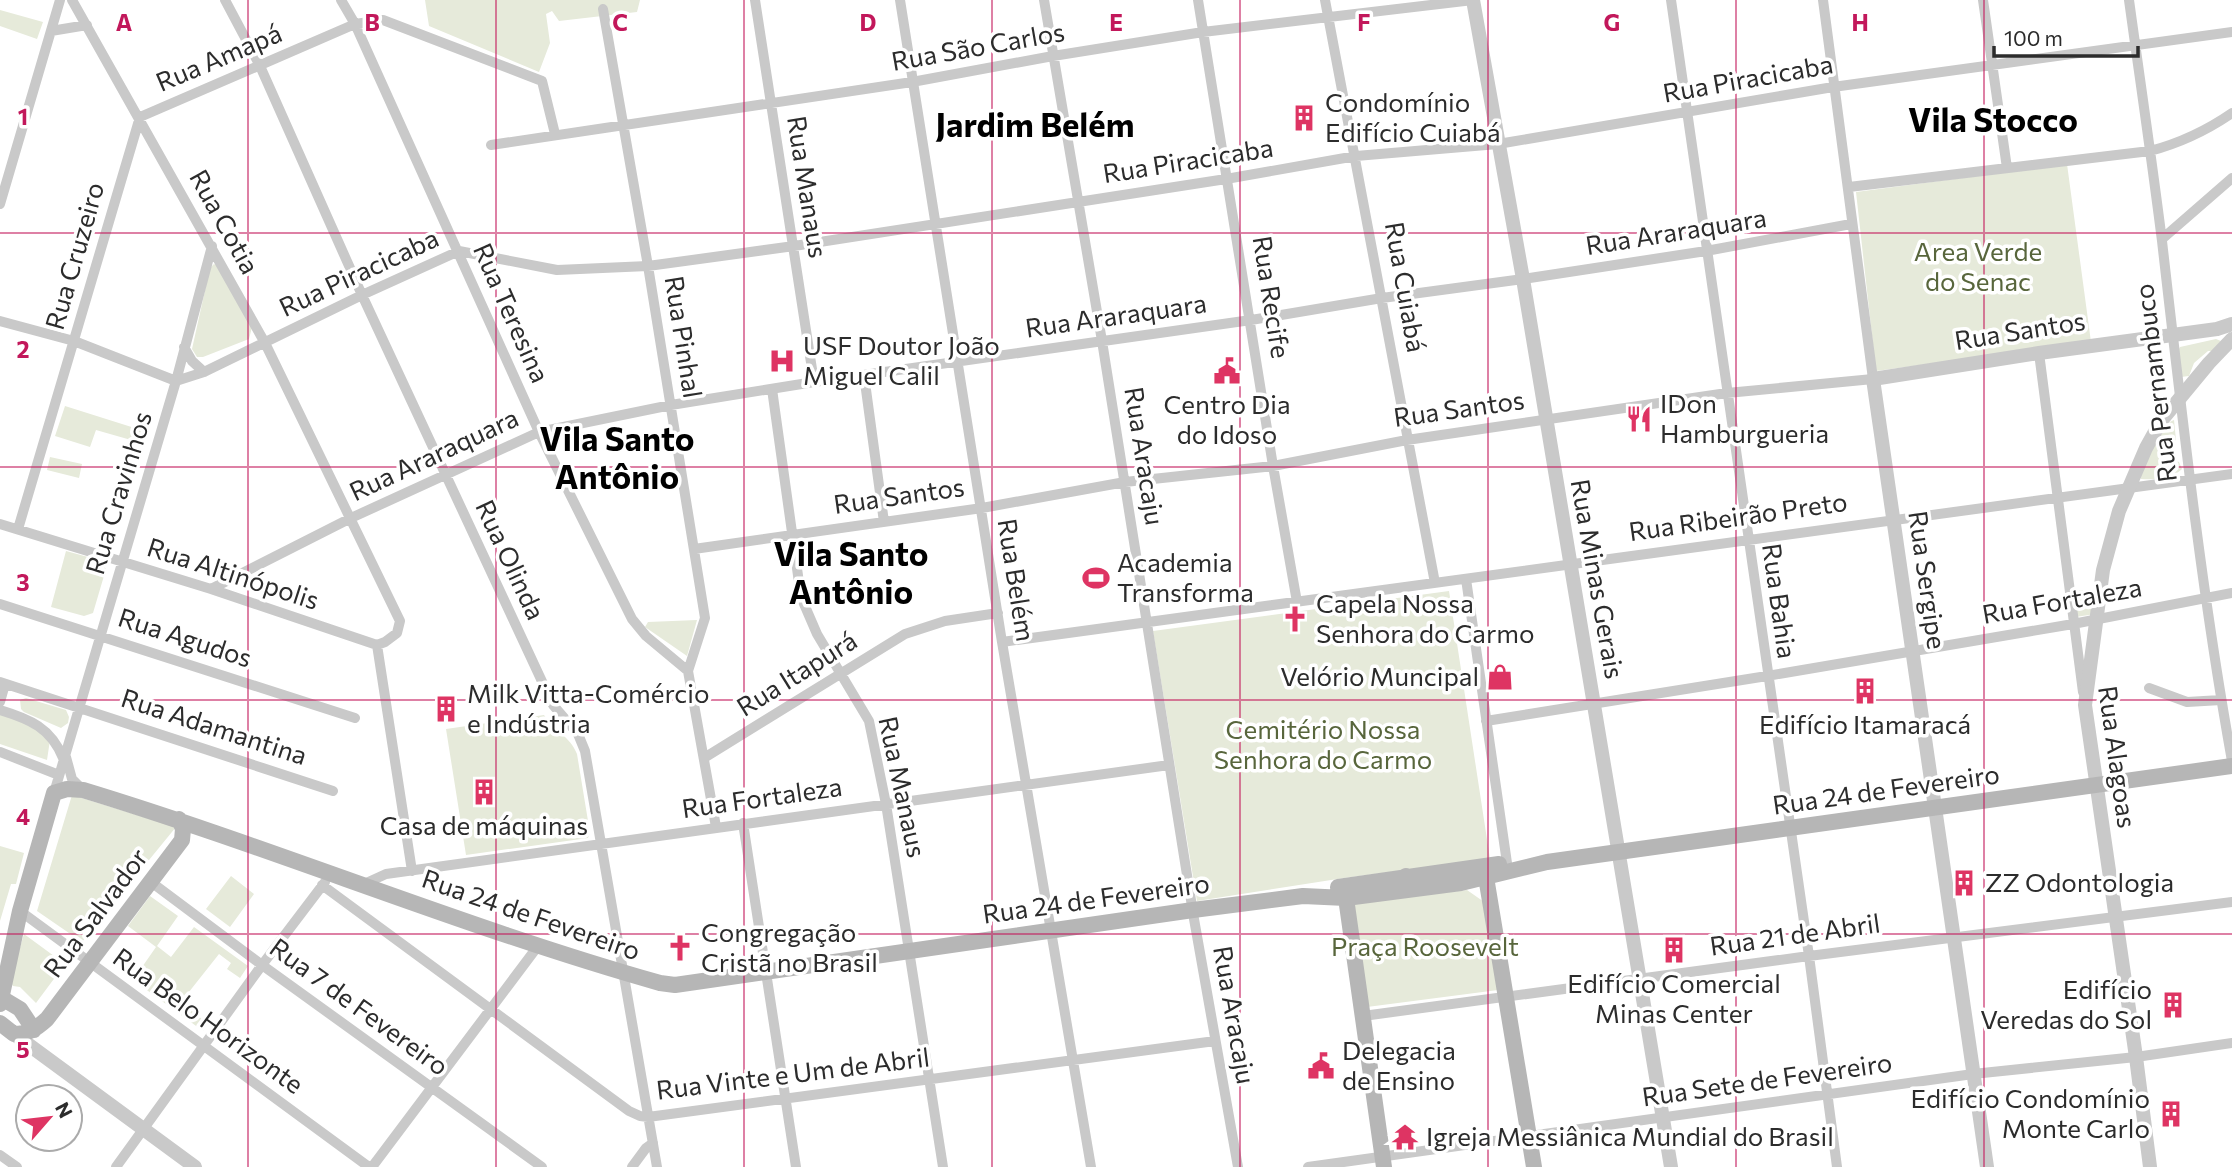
<svg xmlns="http://www.w3.org/2000/svg" width="2232" height="1167" viewBox="0 0 2232 1167" font-family="Commissioner,sans-serif">
<style>
.green{fill:#e6eada}
.lines{fill:none;stroke-linecap:round;stroke-linejoin:round}
.minor{stroke:#c9c9c9;stroke-width:10}
.tertiary{stroke:#c9c9c9;stroke-width:14}
.secondary{stroke:#b6b6b6;stroke-width:16}
.grid{fill:none;stroke:#c2185b;stroke-width:2;stroke-opacity:0.55}
.labels{text-anchor:middle;stroke-width:7;stroke-linejoin:round;paint-order:stroke}
.street-label{font-size:26px;fill:#2c2c2c;stroke:#fff}
.poi-label{font-size:26px;fill:#2c2c2c;stroke:#fff;text-anchor:start}
.park-label{font-size:26px;fill:#58663c;stroke:#fff}
.district-label{font-size:33px;font-weight:bold;fill:#000;stroke:#fff}
.grid-label{font-size:23px;text-anchor:middle;font-weight:bold;fill:#c2185b;stroke:#fff;stroke-width:7;stroke-linejoin:round;paint-order:stroke}
</style>
<rect width="100%" height="100%" fill="#fff"/>
<!-- green -->
<path class="green" d="M 425,0 L 640,0 L 637,12 L 559,21 L 552,11 L 546,14 L 550,43 L 539,72 L 429,26 Z
M 0,10 L 43,22 L 37,39 L 0,26 Z
M 2067,164 L 2091,342 L 1876,371 L 1856,192 Z
M 214,264 L 218,266 L 252,327 L 249,339 L 203,357 L 197,357 L 192,349 L 210,268 Z
M 2216,339 L 2221,341 L 2213,351 L 2208,351 L 2194,363 L 2189,376 L 2181,377 L 2178,351 L 2180,347 Z
M 65,406 L 141,430 L 138,442 L 96,430 L 90,447 L 55,436 Z
M 2174,420 L 2176,440 L 2172,443 L 2173,460 L 2179,462 L 2182,469 C 2172,479 2155,480 2141,479 L 2140,477 C 2146,462 2159,424 2174,420 Z
M 50,457 L 82,464 L 79,478 L 47,470 Z
M 66,551 L 99,560 L 106,569 L 93,613 L 84,616 L 51,607 Z
M 2099,589 L 2096,614 L 2075,617 L 2072,591 Z
M 1449,591 L 1490,859 L 1344,878 L 1197,901 L 1153,631 Z
M 697,620 L 687,656 L 645,627 L 648,622 Z
M 26,698 L 66,710 L 69,717 L 68,723 L 61,728 L 24,712 L 21,709 L 20,700 Z
M 0,714 L 27,722 L 50,740 L 47,760 L 0,744 Z
M 544,715 C 554,731 570,736 577,754 L 590,833 L 588,838 L 466,855 L 446,729 Z
M 72,795 L 176,827 L 82,942 L 37,911 Z
M 0,846 L 24,853 L 16,884 L 11,884 L 0,921 Z
M 231,876 L 254,894 L 230,927 L 206,909 Z
M 1467,890 L 1487,904 L 1498,990 L 1367,1007 L 1351,903 Z
M 150,896 L 178,916 L 157,946 L 171,957 L 194,927 L 248,966 L 240,978 L 227,969 L 231,963 L 219,954 L 181,1002 L 208,1024 L 203,1031 L 133,980 L 156,947 L 128,926 Z
M 24,934 L 65,964 L 36,1003 L 20,987 L 13,986 L 10,981 Z"/>
<g class="lines">
<!-- minor -->
<path class="minor" d="M 225,0 L 260,66 L 362,295 L 553,705 L 578,734 L 585,751 L 657,1167
M 341,0 L 355,24 L 539,432 L 632,619 L 646,636 L 688,671 L 716,827
M 755,0 L 814,382
M 900,0 L 1002,642 L 1091,1167
M 1044,0 L 1102,341 L 1194,919 L 1238,1167
M 1198,0 L 1273,466 L 1297,602
M 1325,0 L 1435,583
M 1671,0 L 1809,956 L 1837,1167
M 1983,0 L 2007,168
M 2129,0 C 2140,80 2152,161 2162,241 C 2182,415 2201,589 2232,761
M 603,9 L 648,266 L 705,618 L 688,671
M 51,31 L 87,25
M 491,145 L 912,82 L 1053,56 L 1203,32 L 1473,0
M 1849,187 L 2150,151 C 2180,143 2206,131 2232,113
M 0,204 L 60,0
M 2162,239 L 2232,178
M 0,321 L 74,341 L 176,381
M 184,347 L 192,361 L 204,372
M 2039,353 L 2083,692
M 864,375 L 884,522
M 176,381 L 204,372 L 362,295 L 459,251 L 557,270 L 648,266 L 794,246 L 1226,179 L 1356,156 L 1498,144 L 1833,87 L 2232,32
M 772,389 L 801,597 L 817,634 L 869,721 L 886,804 L 943,1167
M 0,524 L 211,589 L 377,645 L 385,642 L 397,633 L 400,621 L 265,343 L 72,0
M 18,529 L 140,117 L 355,24 L 383,20 L 542,81 L 555,134
M 694,549 L 982,508 L 1125,482 L 1273,466 L 1407,440 L 1727,393 L 1873,379 L 1823,0
M 1466,579 L 1507,863
M 211,589 L 351,518 L 539,432 L 671,405 L 814,382 L 1251,320 L 1382,298 L 1523,279 L 1706,251 L 1851,224
M 0,604 L 355,718
M 1002,642 C 1412,588 1822,528 2232,474
M 377,645 L 412,871
M 0,682 L 333,791
M 2149,688 L 2187,702 L 2221,700
M 0,702 L 5,684
M 0,710 C 30,719 51,728 63,758
M 1486,721 L 1767,676 L 2073,624 L 2232,593
M 0,752 L 59,775
M 66,757 L 72,779 L 83,790
M 704,758 L 905,634 L 945,621 L 998,613
M 54,793 L 176,381 L 212,246
M 743,823 L 796,1167
M 151,882 L 262,965 L 542,1167
M 364,884 L 386,874 L 1169,765
M 322,885 L 629,1111 L 640,1116 L 648,1117 L 1215,1041
M 20,911 L 369,1167
M 1363,1016 L 1809,956 L 2232,902
M 0,1155 L 17,1167
M 116,1167 L 262,965 L 325,882
M 372,1167 L 538,946
M 632,1167 L 646,1148 L 653,1143
M 1308,1167 L 1973,1074 L 2136,1057 L 2232,1043"/>
<!-- tertiary -->
<path class="tertiary" d="M 1473,0 L 1523,279 L 1671,1167
M 14,1034 L 195,1167
M 1987,1167 L 1873,379 L 2039,353 L 2217,329 L 2232,324
M 2150,1167 L 2136,1057 L 2085,705 L 2103,570 L 2119,511 L 2146,448 L 2161,421 L 2209,363 L 2232,339"/>
<!-- secondary -->
<path class="secondary" d="M 1486,877 L 1534,1167
M 1379,884 L 1395,882 L 1406,876
M 1338,887 L 1499,864
M 1351,891 L 1346,898 L 1384,1167
M 0,997 L 20,1009 L 34,1030
M 0,1004 L 20,911 L 54,793 L 67,789 L 83,790 C 277,849 465,928 660,983 L 675,985 L 1193,910 L 1303,896 L 1346,898 L 1461,883 L 1547,862 L 2232,766
M 0,1023 L 14,1034 C 28,1034 36,1029 47,1019 L 182,840 L 183,829 L 179,819"/>
</g>
<!-- grid -->
<path class="grid" d="M 248,0 L 248,1167M 496,0 L 496,1167M 744,0 L 744,1167M 992,0 L 992,1167M 1240,0 L 1240,1167M 1488,0 L 1488,1167M 1736,0 L 1736,1167M 1984,0 L 1984,1167M 0,233 L 2232,233M 0,467 L 2232,467M 0,700 L 2232,700M 0,934 L 2232,934"/>
<!-- icons -->
<defs>
<g id="building-bare" transform="scale(2.1)"><path d="M-4-6H4V6H1V3H-1V6H-4ZM-2.5-4.3h1.7v1.8h-1.7ZM.8-4.3h1.7v1.8H.8ZM-2.5-1h1.7V.8h-1.7ZM.8-1h1.7V.8H.8Z" fill="#de3463" stroke="#fff" stroke-width="2.5" paint-order="stroke"/></g>
<g id="hospital-bare" transform="scale(2.1)"><path d="M-5-5h3v3.5h4V-5h3V5h-3V1.5h-4V5h-3Z" fill="#de3463" stroke="#fff" stroke-width="2.5" paint-order="stroke"/></g>
<g id="civic-bare" transform="scale(2.1)"><path d="M-.6-6.5H3V-4.5H.6V-3L4-1V1h2V6H-6V1h2V-1L-.6-3ZM-1.2 2.5V6h2.4V2.5Z" fill="#de3463" stroke="#fff" stroke-width="2.5" paint-order="stroke"/></g>
<g id="restaurant-bare" transform="scale(2.1)"><path d="M-5-6h1v4h1v-4h1v4h1v-4h1v5L-1.5 .5V6h-2V.5L-5-1ZM5-6V6H3V1.5H1.5Q1.5-4 5-6Z" fill="#de3463" stroke="#fff" stroke-width="2.5" paint-order="stroke"/></g>
<g id="stadium-bare" transform="scale(2.1)"><path d="M0-5a6.5 5 0 1 0 0 10a6.5 5 0 1 0 0-10ZM-3.5-1.8h7v3.6h-7Z" fill="#de3463" stroke="#fff" stroke-width="2.5" paint-order="stroke"/></g>
<g id="church-bare" transform="scale(2.1)"><path d="M-1.2-6h2.4v3.5h3.3v2.4h-3.3V6h-2.4V-.1h-3.3v-2.4h3.3Z" fill="#de3463" stroke="#fff" stroke-width="2.5" paint-order="stroke"/></g>
<g id="shop-bare" transform="scale(2.1)"><path d="M-5-2.5h2.3a2.7 3.5 0 0 1 5.4 0H5L5.5 6h-11ZM-1.5-2.5h3a1.5 2.3 0 0 0-3 0Z" fill="#de3463" stroke="#fff" stroke-width="2.5" paint-order="stroke"/></g>
<g id="temple-bare" transform="scale(2.1)"><path d="M0-6L5-2H3V0L6.5 2.5H4V6H1.5V3h-3V6H-4V2.5H-6.5L-3 0V-2H-5Z" fill="#de3463" stroke="#fff" stroke-width="2.5" paint-order="stroke"/></g>
</defs>
<g fill-rule="evenodd">
<use href="#building-bare" x="1304" y="118"/>
<use href="#hospital-bare" x="782" y="361"/>
<use href="#civic-bare" x="1227" y="371"/>
<use href="#restaurant-bare" x="1639" y="419"/>
<use href="#stadium-bare" x="1096" y="578"/>
<use href="#church-bare" x="1295" y="619"/>
<use href="#shop-bare" x="1500" y="677"/>
<use href="#building-bare" x="1865" y="691"/>
<use href="#building-bare" x="446" y="709"/>
<use href="#building-bare" x="484" y="792"/>
<use href="#building-bare" x="1964" y="883"/>
<use href="#church-bare" x="680" y="948"/>
<use href="#building-bare" x="1674" y="950"/>
<use href="#building-bare" x="2173" y="1005"/>
<use href="#civic-bare" x="1321" y="1066"/>
<use href="#building-bare" x="2171" y="1114"/>
<use href="#temple-bare" x="1405" y="1137"/>
</g>
<g class="labels">
<!-- street labels -->
<g class="street-label">
<text transform="translate(978 47) rotate(-10)" y="9">Rua São Carlos</text>
<text transform="translate(219 58) rotate(-23)" y="9">Rua Amapá</text>
<text transform="translate(1748 79) rotate(-10)" y="9">Rua Piracicaba</text>
<text transform="translate(1188 161) rotate(-9)" y="9">Rua Piracicaba</text>
<text transform="translate(807 187) rotate(81)" y="9">Rua Manaus</text>
<text transform="translate(224 222) rotate(61)" y="9">Rua Cotia</text>
<text transform="translate(1676 232) rotate(-9)" y="9">Rua Araraquara</text>
<text transform="translate(75 256) rotate(-74)" y="9">Rua Cruzeiro</text>
<text transform="translate(359 273) rotate(-25)" y="9">Rua Piracicaba</text>
<text transform="translate(1405 287) rotate(80)" y="9">Rua Cuiabá</text>
<text transform="translate(1271 297) rotate(81)" y="9">Rua Recife</text>
<text transform="translate(511 313) rotate(66)" y="9">Rua Teresina</text>
<text transform="translate(1116 316) rotate(-8)" y="9">Rua Araraquara</text>
<text transform="translate(2020 331) rotate(-9)" y="9">Rua Santos</text>
<text transform="translate(683 337) rotate(81)" y="9">Rua Pinhal</text>
<text transform="translate(2156 383) rotate(-97)" y="9">Rua Pernambuco</text>
<text transform="translate(1459 409) rotate(-8)" y="9">Rua Santos</text>
<text transform="translate(434 455) rotate(-25)" y="9">Rua Araraquara</text>
<text transform="translate(1144 456) rotate(81)" y="9">Rua Aracaju</text>
<text transform="translate(119 493) rotate(-73)" y="9">Rua Cravinhos</text>
<text transform="translate(899 496) rotate(-8)" y="9">Rua Santos</text>
<text transform="translate(1738 517) rotate(-8)" y="9">Rua Ribeirão Preto</text>
<text transform="translate(510 560) rotate(65)" y="9">Rua Olinda</text>
<text transform="translate(233 574) rotate(18)" y="9">Rua Altinópolis</text>
<text transform="translate(1597 579) rotate(80)" y="9">Rua Minas Gerais</text>
<text transform="translate(1016 580) rotate(81)" y="9">Rua Belém</text>
<text transform="translate(1927 580) rotate(82)" y="9">Rua Sergipe</text>
<text transform="translate(1779 601) rotate(82)" y="9">Rua Bahia</text>
<text transform="translate(2062 601) rotate(-10)" y="9">Rua Fortaleza</text>
<text transform="translate(185 638) rotate(18)" y="9">Rua Agudos</text>
<text transform="translate(797 674) rotate(-32)" y="9">Rua Itapurá</text>
<text transform="translate(214 727) rotate(18)" y="9">Rua Adamantina</text>
<text transform="translate(2117 757) rotate(82)" y="9">Rua Alagoas</text>
<text transform="translate(902 787) rotate(78)" y="9">Rua Manaus</text>
<text transform="translate(1886 790) rotate(-8)" y="9">Rua 24 de Fevereiro</text>
<text transform="translate(762 798) rotate(-8)" y="9">Rua Fortaleza</text>
<text transform="translate(1096 899) rotate(-8)" y="9">Rua 24 de Fevereiro</text>
<text transform="translate(96 913) rotate(-53)" y="9">Rua Salvador</text>
<text transform="translate(531 915) rotate(19)" y="9">Rua 24 de Fevereiro</text>
<text transform="translate(1795 935) rotate(-8)" y="9">Rua 21 de Abril</text>
<text transform="translate(359 1007) rotate(36)" y="9">Rua 7 de Fevereiro</text>
<text transform="translate(1234 1015) rotate(80)" y="9">Rua Aracaju</text>
<text transform="translate(208 1021) rotate(36)" y="9">Rua Belo Horizonte</text>
<text transform="translate(793 1074) rotate(-7)" y="9">Rua Vinte e Um de Abril</text>
<text transform="translate(1767 1080) rotate(-8)" y="9">Rua Sete de Fevereiro</text>
</g>
<!-- poi labels -->
<g class="poi-label">
<text x="1325" y="112">Condomínio<tspan x="1325" dy="30">Edifício Cuiabá</tspan></text>
<text x="803" y="355">USF Doutor João<tspan x="803" dy="30">Miguel Calil</tspan></text>
<text x="1660" y="413">IDon<tspan x="1660" dy="30">Hamburgueria</tspan></text>
<text x="1227" y="414" text-anchor="middle">Centro Dia<tspan x="1227" dy="30">do Idoso</tspan></text>
<text x="1117" y="572">Academia<tspan x="1117" dy="30">Transforma</tspan></text>
<text x="1316" y="613">Capela Nossa<tspan x="1316" dy="30">Senhora do Carmo</tspan></text>
<text x="1479" y="686" text-anchor="end">Velório Muncipal</text>
<text x="467" y="703">Milk Vitta-Comércio<tspan x="467" dy="30">e Indústria</tspan></text>
<text x="1865" y="734" text-anchor="middle">Edifício Itamaracá</text>
<text x="484" y="835" text-anchor="middle">Casa de máquinas</text>
<text x="1985" y="892">ZZ Odontologia</text>
<text x="701" y="942">Congregação<tspan x="701" dy="30">Cristã no Brasil</tspan></text>
<text x="1674" y="993" text-anchor="middle">Edifício Comercial<tspan x="1674" dy="30">Minas Center</tspan></text>
<text x="2152" y="999" text-anchor="end">Edifício<tspan x="2152" dy="30">Veredas do Sol</tspan></text>
<text x="1342" y="1060">Delegacia<tspan x="1342" dy="30">de Ensino</tspan></text>
<text x="2150" y="1108" text-anchor="end">Edifício Condomínio<tspan x="2150" dy="30">Monte Carlo</tspan></text>
<text x="1426" y="1146">Igreja Messiânica Mundial do Brasil</text>
</g>
<!-- park labels -->
<g class="park-label">
<text x="1978" y="261">Area Verde<tspan x="1978" dy="30">do Senac</tspan></text>
<text x="1323" y="739">Cemitério Nossa<tspan x="1323" dy="30">Senhora do Carmo</tspan></text>
<text x="1425" y="956">Praça Roosevelt</text>
</g>
<!-- district labels -->
<g class="district-label">
<text x="1993" y="132">Vila Stocco</text>
<text x="1035" y="137">Jardim Belém</text>
<text x="617" y="451">Vila Santo<tspan x="617" dy="38">Antônio</tspan></text>
<text x="851" y="566">Vila Santo<tspan x="851" dy="38">Antônio</tspan></text>
</g>
</g>
<g class="grid-label">
<text x="124" y="31">A</text>
<text x="372" y="31">B</text>
<text x="620" y="31">C</text>
<text x="868" y="31">D</text>
<text x="1116" y="31">E</text>
<text x="1364" y="31">F</text>
<text x="1612" y="31">G</text>
<text x="1860" y="31">H</text>
<text x="23" y="125">1</text>
<text x="23" y="358">2</text>
<text x="23" y="591">3</text>
<text x="23" y="825">4</text>
<text x="23" y="1058">5</text>
</g>
<!-- north arrow -->
<g transform="translate(49 1118) rotate(62)"><circle r="33" fill="#ffffff" stroke="#ababab" stroke-width="2"/>
<path d="M0-5L12 26L0 18L-12 26Z" fill="#de3463"/>
<text y="-10" font-size="19" font-weight="bold" text-anchor="middle" fill="#2c2c2c">N</text>
</g>
<!-- scale -->
<path d="M1994 46v10h144v-10" fill="none" stroke="#2c2c2c" stroke-width="3.5"/>
<text x="2004" y="46" font-size="21" fill="#2c2c2c" stroke="#ffffff" stroke-width="5" paint-order="stroke">100 m</text>
</svg>
